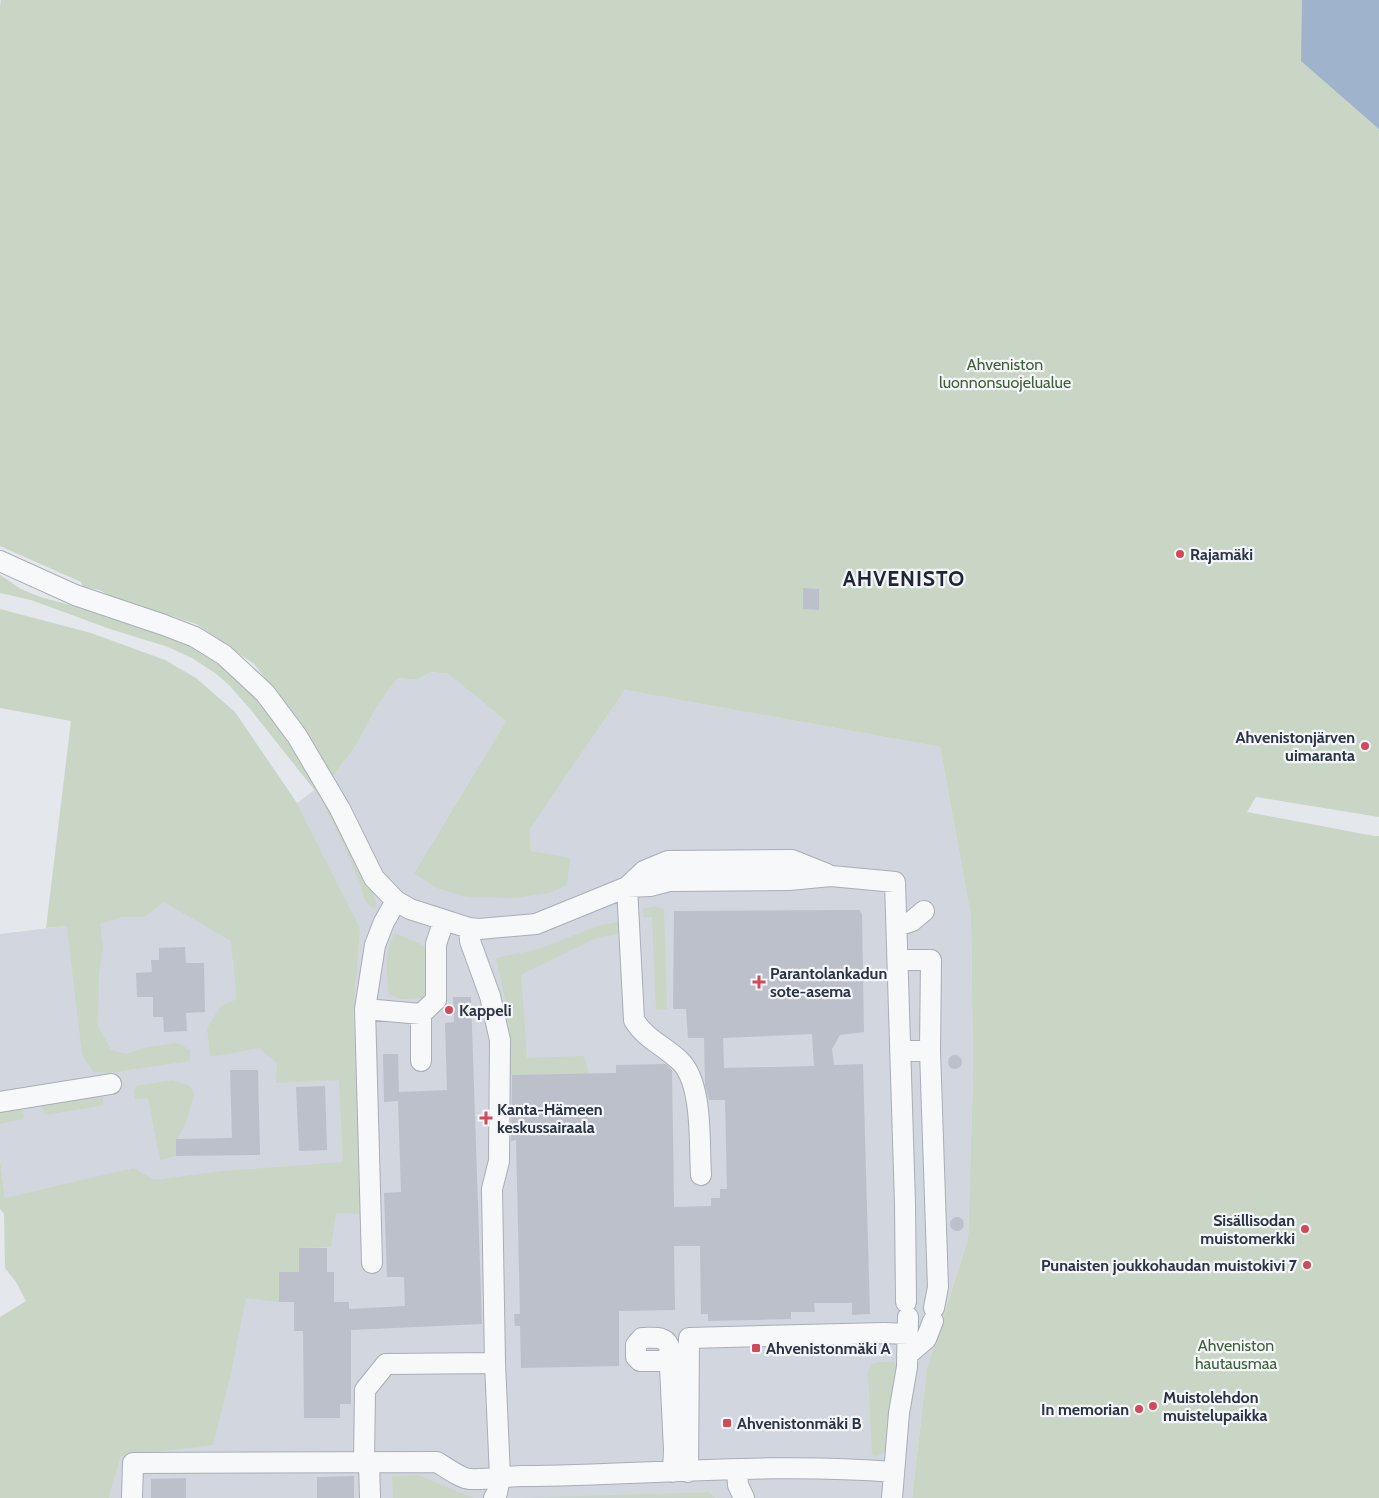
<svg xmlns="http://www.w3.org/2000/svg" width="1379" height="1498" viewBox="0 0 1379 1498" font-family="Cabin,sans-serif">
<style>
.built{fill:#d2d6de}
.green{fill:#c9d6c5}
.water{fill:#9fb4cc}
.building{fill:#bbc0ca;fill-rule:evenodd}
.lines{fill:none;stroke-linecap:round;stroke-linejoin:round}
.minor-casing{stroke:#a9aeb7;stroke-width:22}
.minor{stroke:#f7f8fa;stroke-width:20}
.poi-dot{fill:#d1495b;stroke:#f4f6f9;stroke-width:2}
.labels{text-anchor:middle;stroke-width:4.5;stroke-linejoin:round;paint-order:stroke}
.park-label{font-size:16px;fill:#3f6138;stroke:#f4f6f9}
.poi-label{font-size:16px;font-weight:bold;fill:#2b3445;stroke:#f4f6f9;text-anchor:start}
.district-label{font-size:21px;font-weight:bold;letter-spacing:1px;fill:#1d2536;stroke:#f4f6f9}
</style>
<rect width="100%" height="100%" fill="#e4e7ec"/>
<!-- built -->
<path class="built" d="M 431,672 L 448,674 L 506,721 L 414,873 L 531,851 L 530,829 L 625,690 L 940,747 L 971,917 L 973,1078 L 968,1239 L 927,1368 L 912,1498 L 716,1498 L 710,1492 L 557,1498 L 109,1498 L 121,1456 L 242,1316 L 246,1297 L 154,1180 L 5,1198 L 0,1158 L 0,934 L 66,926 L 151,893 L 360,929 L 297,803 L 333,776 L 355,747 L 379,703 L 398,678 L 417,680 Z"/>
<!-- green -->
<path class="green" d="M 1,0 L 1379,0 L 1379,817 L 1256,797 L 1247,812 L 1374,836 L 1379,836 L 1379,1498 L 912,1498 L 927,1368 L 968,1239 L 973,1078 L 971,917 L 940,747 L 625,690 L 530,829 L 531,851 L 570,858 L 567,885 L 549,893 L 514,898 L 467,897 L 437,888 L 414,873 L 506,721 L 448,674 L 431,672 L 417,680 L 398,678 L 379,703 L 355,747 L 333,776 L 310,738 L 254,664 L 196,624 L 115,598 L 99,590 L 83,587 L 81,582 L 0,546 L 0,6 Z
M 0,575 L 21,589 L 40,597 L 100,613 L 188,644 L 235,674 L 265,707 L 306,770 L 317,784 L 349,850 L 372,889 L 376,902 L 375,909 L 371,907 L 364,898 L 360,883 L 345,848 L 320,797 L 251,710 L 229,685 L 215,673 L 192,658 L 168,647 L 110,629 L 31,600 L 0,593 Z
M 0,609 L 91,633 L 165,660 L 196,678 L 235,712 L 297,803 L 360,928 L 353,1018 L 357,1079 L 360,1214 L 336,1213 L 331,1247 L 299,1248 L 299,1272 L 279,1302 L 246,1298 L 231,1373 L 213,1445 L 121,1456 L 109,1498 L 0,1498 L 0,1317 L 26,1301 L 16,1282 L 5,1268 L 4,1214 L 0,1209 L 0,1158 L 5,1198 L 134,1168 L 154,1180 L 223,1171 L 343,1162 L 339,1080 L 276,1083 L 277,1063 L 259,1048 L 228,1054 L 210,1056 L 207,1028 L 221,1006 L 237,999 L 231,941 L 164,902 L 144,917 L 122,917 L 100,924 L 103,947 L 99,974 L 98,1026 L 111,1050 L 126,1054 L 147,1047 L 178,1043 L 190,1050 L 190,1061 L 108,1073 L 93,1072 L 82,1055 L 67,926 L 46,928 L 71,721 L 0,708 Z
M 654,906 L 664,909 L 667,1009 L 656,1010 L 652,917 L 644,917 L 643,909 Z
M 618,922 L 619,934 L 598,937 L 521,975 L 527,1058 L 584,1056 L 589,1074 L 509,1075 L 510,1036 L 506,1004 L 496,958 L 539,949 L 600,925 Z
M 395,933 L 425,946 L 430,984 L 426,998 L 400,999 L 389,994 C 387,972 383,953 395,933 Z
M 172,1080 L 188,1085 L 192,1089 L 194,1096 L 184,1127 L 176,1139 L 176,1156 L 160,1160 L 148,1098 L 135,1099 L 134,1092 L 136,1086 Z
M 102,1093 L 104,1105 L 45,1115 L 41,1105 Z
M 0,1107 L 22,1107 L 24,1119 L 0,1124 Z
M 879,1362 L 894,1362 L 896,1365 L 891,1443 C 888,1451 883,1454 875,1457 L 872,1455 L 868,1372 L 871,1364 Z
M 418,1475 L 474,1498 L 393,1498 L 392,1476 Z
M 710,1492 L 716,1498 L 519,1498 Z"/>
<!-- water -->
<path class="water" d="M 1302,0 L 1379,0 L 1379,129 L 1301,61 Z"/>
<!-- building -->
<path class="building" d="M 803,588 L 819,589 L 819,610 L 803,609 Z
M 859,910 L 862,914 L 864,1032 L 840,1035 L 832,1049 L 834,1065 L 863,1064 L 870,1314 L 852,1315 L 852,1303 L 814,1303 L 815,1312 L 791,1312 L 791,1319 L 708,1321 L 708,1314 L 701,1314 L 700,1246 L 674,1246 L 675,1310 L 619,1311 L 619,1366 L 521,1368 L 520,1326 L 515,1326 L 514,1314 L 520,1314 L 516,1140 L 511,1141 L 512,1075 L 616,1073 L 616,1065 L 666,1064 L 672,1070 L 674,1207 L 711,1206 L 711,1198 L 720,1198 L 720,1189 L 727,1189 L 725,1100 L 709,1100 L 705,1085 L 704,1038 L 688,1038 L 686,1009 L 673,1009 L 674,911 ZM 812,1034 L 814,1066 L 724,1068 L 723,1038 Z
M 185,947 L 186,963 L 204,963 L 205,1012 L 186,1013 L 187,1031 L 164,1032 L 163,1017 L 153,1017 L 153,997 L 137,997 L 136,973 L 152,972 L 151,960 L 159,960 L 159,948 Z
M 453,997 L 471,997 L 482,1324 L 351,1330 L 351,1404 L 340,1404 L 340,1418 L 304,1418 L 303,1331 L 294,1331 L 294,1302 L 279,1302 L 279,1272 L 299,1272 L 299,1248 L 327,1248 L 327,1272 L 334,1272 L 334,1302 L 349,1302 L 349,1309 L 405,1306 L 404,1277 L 387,1277 L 384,1193 L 401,1192 L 398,1101 L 384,1102 L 383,1054 L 398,1054 L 399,1092 L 447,1090 L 445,1023 L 454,1022 Z
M948 1062a7 7 0 1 1 14 0a7 7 0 1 1-14 0Z
M 230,1070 L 258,1070 L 260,1155 L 176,1156 L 176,1139 L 232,1138 Z
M 325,1086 L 327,1150 L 299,1151 L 296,1087 Z
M950 1224a7 7 0 1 1 14 0a7 7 0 1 1-14 0Z
M 354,1476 L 354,1498 L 317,1498 L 317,1477 Z
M 186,1478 L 186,1498 L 151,1498 L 151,1479 Z"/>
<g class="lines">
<!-- minor casing -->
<g class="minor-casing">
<path id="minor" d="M 0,561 L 75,595 L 164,625 L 195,637 L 224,655 L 265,693 L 297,736 L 340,809 L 374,878 L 396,901 L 410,909 L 469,928 L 479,929 L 536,924 L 627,887 L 650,886 L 669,881 L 789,880 L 831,876 L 895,882 L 905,1204 L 906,1302
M 627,887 L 634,1020 C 646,1040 667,1047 682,1063 C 703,1087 699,1144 701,1175
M 627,887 L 644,871 L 668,861 L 792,860 L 827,874
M 897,926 L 912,921 L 924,911
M 469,928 L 470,941 L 490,996 L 500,1040 L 499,1161 L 492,1189 L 495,1363 L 500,1477 L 497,1493 L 494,1498
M 898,960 L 931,960 L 930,1051
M 365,1009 L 421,1014 L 436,1000 L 436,944 L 444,920
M 900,1051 L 930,1051 L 938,1287 L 934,1308
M 421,1061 L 421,1014
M 0,1102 L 111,1084
M 372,1263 L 365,1009 L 375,945 L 384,922 L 396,901
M 907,1355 L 926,1339 L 933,1321
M 669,1361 L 640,1361 L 636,1357 L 636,1345 L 642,1338 C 653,1338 664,1335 669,1346 L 674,1450 L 673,1472
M 364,1462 L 365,1390 L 386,1364 L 495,1363
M 369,1462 L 370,1498
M 737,1470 L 738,1485 L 744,1498
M 688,1472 L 689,1338 L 884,1333 L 908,1334
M 132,1498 L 133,1463 L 437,1462 C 445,1467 462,1479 470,1479 C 487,1480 506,1476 523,1476 C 646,1475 771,1462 894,1472
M 892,1498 L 899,1413 L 907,1367 L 908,1317"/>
</g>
<!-- minor -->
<use href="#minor" class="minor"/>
</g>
<!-- markers -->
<g class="poi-dot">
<circle cx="1180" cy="554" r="5"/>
<circle cx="1365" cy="746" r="5"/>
<path d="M756.5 974.5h5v5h5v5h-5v5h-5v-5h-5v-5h5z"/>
<circle cx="449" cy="1010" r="5"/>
<path d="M483.5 1110.5h5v5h5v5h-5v5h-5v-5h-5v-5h5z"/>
<circle cx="1305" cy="1229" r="5"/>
<circle cx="1307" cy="1265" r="5"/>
<rect x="751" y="1343" width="10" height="10" rx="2.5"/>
<circle cx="1153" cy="1406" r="5"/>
<circle cx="1139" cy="1409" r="5"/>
<rect x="722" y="1418" width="10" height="10" rx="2.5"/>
</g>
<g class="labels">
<!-- park labels -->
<g class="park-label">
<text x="1005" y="370">Ahveniston<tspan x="1005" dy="18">luonnonsuojelualue</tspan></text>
<text x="1236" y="1351">Ahveniston<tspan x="1236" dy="18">hautausmaa</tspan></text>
</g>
<!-- poi labels -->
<g class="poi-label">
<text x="1190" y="560">Rajamäki</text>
<text x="1355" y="743" text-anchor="end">Ahvenistonjärven<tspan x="1355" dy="18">uimaranta</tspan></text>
<text x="770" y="979">Parantolankadun<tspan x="770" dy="18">sote-asema</tspan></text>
<text x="459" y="1016">Kappeli</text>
<text x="497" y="1115">Kanta-Hämeen<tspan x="497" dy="18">keskussairaala</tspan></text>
<text x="1295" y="1226" text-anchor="end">Sisällisodan<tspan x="1295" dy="18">muistomerkki</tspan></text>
<text x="1297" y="1271" text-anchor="end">Punaisten joukkohaudan muistokivi 7</text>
<text x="766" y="1354">Ahvenistonmäki A</text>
<text x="1163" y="1403">Muistolehdon<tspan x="1163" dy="18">muistelupaikka</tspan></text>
<text x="1129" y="1415" text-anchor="end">In memorian</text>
<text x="737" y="1429">Ahvenistonmäki B</text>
</g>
<!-- district labels -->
<g class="district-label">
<text x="904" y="586">AHVENISTO</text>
</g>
</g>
</svg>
